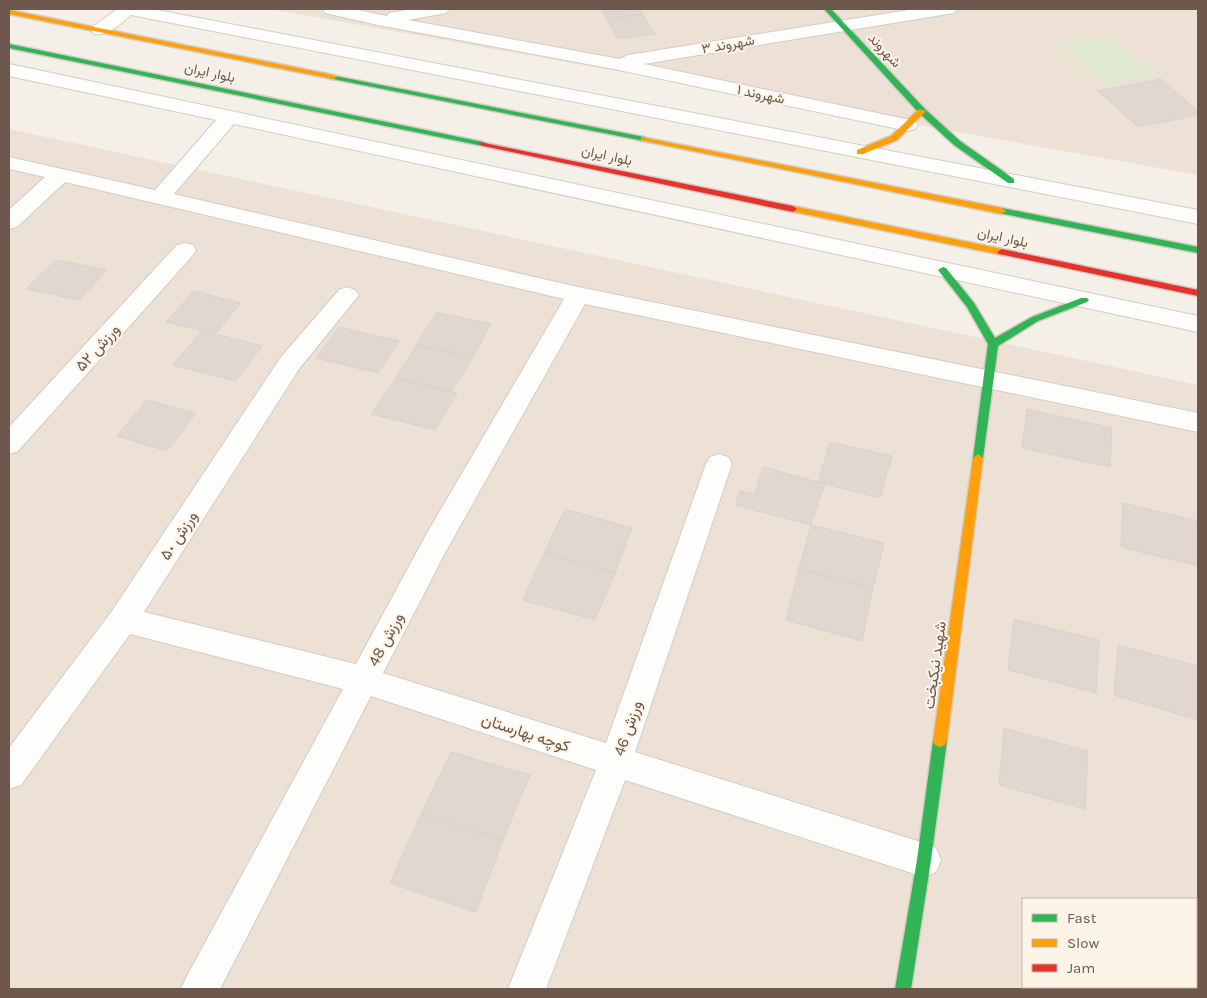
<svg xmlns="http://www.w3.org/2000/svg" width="1207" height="998" viewBox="0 0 1207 998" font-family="Karla,Vazirmatn,sans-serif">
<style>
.residential{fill:#ede1d5;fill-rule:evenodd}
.green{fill:#e1e9d3}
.building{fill:#e0d7d0;stroke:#dcd2ca}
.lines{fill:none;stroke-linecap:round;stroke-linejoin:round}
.street-casing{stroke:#d3ccc6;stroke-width:2}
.fast-casing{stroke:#d2cbc4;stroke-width:3}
.slow-casing{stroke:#d2cbc4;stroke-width:3}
.jam-casing{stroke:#d2cbc4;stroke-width:3}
.street{fill:#fdfdfb;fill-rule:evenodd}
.fast{fill:#30b455;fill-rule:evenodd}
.slow{fill:#ff9f0a;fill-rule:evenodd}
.jam{fill:#e5322d;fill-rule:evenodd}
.labels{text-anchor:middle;stroke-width:4;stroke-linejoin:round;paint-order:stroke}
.far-street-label{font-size:14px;fill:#6e574c;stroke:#fdf4e8}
.street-label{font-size:16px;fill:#6e574c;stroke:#fdf4e8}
</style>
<rect width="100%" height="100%" fill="#f4efe7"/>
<!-- residential -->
<path class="residential" d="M 270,9 L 1198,9 L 1198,175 Z
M 9,129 L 1198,385 L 1198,989 L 9,989 ZM 1023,899 L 1196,899 L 1196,987 L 1023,987 Z"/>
<!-- green -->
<path class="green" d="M 1110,35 L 1158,75 L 1104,85 L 1058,44 Z"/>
<!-- building -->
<path class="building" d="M 601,9 L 639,9 L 643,14 L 607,19 Z
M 643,14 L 655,34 L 618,39 L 607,19 Z
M 1161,79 L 1198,111 L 1198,115 L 1138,127 L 1098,91 Z
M 56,260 L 107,270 L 79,300 L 26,289 Z
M 194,291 L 241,303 L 215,334 L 166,322 Z
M 437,312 L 491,324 L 473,357 L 416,345 Z
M 339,327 L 399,341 L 378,373 L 316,358 Z
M 202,331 L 215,334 L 262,346 L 236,381 L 172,365 Z
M 416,345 L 473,357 L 451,392 L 396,378 Z
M 396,378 L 457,393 L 435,430 L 371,414 Z
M 147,400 L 196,413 L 167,451 L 117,436 Z
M 1027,409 L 1112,428 L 1110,467 L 1022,448 Z
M 830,442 L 892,456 L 880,498 L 818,482 Z
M 763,467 L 825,484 L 811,525 L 735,505 L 740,491 L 755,494 Z
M 1123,503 L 1198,521 L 1198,566 L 1121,547 Z
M 565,509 L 632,528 L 615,573 L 544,553 Z
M 811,525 L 884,543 L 873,588 L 799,569 Z
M 544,553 L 615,573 L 595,620 L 523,600 Z
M 799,569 L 873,588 L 862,641 L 786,620 Z
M 1014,619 L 1099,640 L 1096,693 L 1008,670 Z
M 1118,645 L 1198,666 L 1198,720 L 1114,695 Z
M 1004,728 L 1088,751 L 1085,809 L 999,785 Z
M 451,752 L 530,775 L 503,840 L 421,814 Z
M 421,814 L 503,840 L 476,912 L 390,883 Z"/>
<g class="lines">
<!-- street casing -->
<g class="street-casing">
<path id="street" d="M 117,9 L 152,9 L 1198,210 L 1198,224 L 131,15 C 120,24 108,37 94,34 L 91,30 L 94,26 Z
M 322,9 L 353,9 L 387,16 L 389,13 L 412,9 L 449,9 L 446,13 L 408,20 L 620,59 L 628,55 L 915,9 L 957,9 L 954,13 L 948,14 L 644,64 L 915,121 L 918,125 L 915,129 L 908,131 L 614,69 L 378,25 L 325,13 Z
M 9,64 L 1198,316 L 1198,332 L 234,124 L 174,194 L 578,287 L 1198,413 L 1198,432 L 585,304 L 446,551 L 383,673 L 606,743 L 706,464 L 710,457 L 719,454 L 728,457 L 732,464 L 635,752 L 924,843 L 936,848 L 941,860 L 936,872 L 924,877 L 625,780 L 546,989 L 508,989 L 596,770 L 371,696 L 220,989 L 181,989 L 187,976 L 343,689 L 130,634 L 21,785 L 9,789 L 9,748 L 112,611 L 281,357 L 339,290 L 347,287 L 355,290 L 359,295 L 299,369 L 144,612 L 356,664 L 426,535 L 564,299 L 65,182 L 17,227 L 9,229 L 9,210 L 45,177 L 9,169 L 9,157 L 155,190 L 216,120 L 9,76 Z
M 185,243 L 193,245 L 196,250 L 193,255 L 18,451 L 9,454 L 9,427 L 177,245 Z"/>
</g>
<!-- fast casing -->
<g class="fast-casing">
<path id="fast" d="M 824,9 L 831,9 L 925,109 L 960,141 L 1014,179 L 1014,183 L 1008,183 L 954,145 L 919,113 Z
M 9,44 L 483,142 L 487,144 L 483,146 L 9,48 Z
M 330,75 L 644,137 L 648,139 L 644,141 L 333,79 L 330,79 Z
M 1002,208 L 1198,247 L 1198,253 L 999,213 L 999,209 Z
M 943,267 L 946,268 L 974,303 L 995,338 L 1032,317 L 1081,298 L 1087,298 L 1089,300 L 1087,302 L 1038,321 L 998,346 L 983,458 L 978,462 L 973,458 L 988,344 L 967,307 L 938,270 Z
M 940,735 L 945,737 L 947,741 L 931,860 L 911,989 L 895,989 L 917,860 L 933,741 L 935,737 Z"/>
</g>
<!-- slow casing -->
<g class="slow-casing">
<path id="slow" d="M 9,10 L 333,75 L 337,77 L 333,79 L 9,14 Z
M 919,109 L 926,111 L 897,140 L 863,154 L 857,154 L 857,150 L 891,136 Z
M 641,137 L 1002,208 L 1006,211 L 1002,214 L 644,141 L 641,141 Z
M 793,206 L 1002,249 L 1007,252 L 1002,255 L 790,211 L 789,209 Z
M 978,454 L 983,458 L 947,741 L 945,745 L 940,747 L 935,745 L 933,741 L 973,458 Z"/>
</g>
<!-- jam casing -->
<g class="jam-casing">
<path id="jam" d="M 480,142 L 793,206 L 797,209 L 793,212 L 483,146 L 479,144 Z
M 1002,249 L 1198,290 L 1198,296 L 999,254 L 997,252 Z"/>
</g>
<!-- street -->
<use href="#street" class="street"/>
<!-- fast -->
<use href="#fast" class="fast"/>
<!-- slow -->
<use href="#slow" class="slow"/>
<!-- jam -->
<use href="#jam" class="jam"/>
</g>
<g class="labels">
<!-- far-street labels -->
<g class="far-street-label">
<text transform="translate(728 44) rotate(-10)" y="5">شهروند ۳</text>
<text transform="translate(885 50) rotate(47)" y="5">شهروند</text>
<text transform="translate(210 72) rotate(12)" y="5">بلوار ایران</text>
<text transform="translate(761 94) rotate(12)" y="5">شهروند ۱</text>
<text transform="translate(607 155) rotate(12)" y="5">بلوار ایران</text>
<text transform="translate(1003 237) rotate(12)" y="5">بلوار ایران</text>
</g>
<!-- street labels -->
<g class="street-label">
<text transform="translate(97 347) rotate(-48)" y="6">ورزش ۵٢</text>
<text transform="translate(178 535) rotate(-57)" y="6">ورزش ۵٠</text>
<text transform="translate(385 639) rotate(-62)" y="6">ورزش 48</text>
<text transform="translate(934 665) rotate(-82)" y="6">شهید نیکبخت</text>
<text transform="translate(627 728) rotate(-71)" y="6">ورزش 46</text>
<text transform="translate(526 732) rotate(18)" y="6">کوچه بهارستان</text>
</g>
</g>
<!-- border -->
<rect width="1207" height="998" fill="none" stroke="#6e574c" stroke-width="20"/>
<!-- legend -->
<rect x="1022" y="898" width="175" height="90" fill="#fdf4e8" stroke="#c4b5aa"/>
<rect x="1032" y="914" width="25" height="8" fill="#30b455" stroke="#c4b5aa"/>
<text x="1067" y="923" font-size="15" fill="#6e574c">Fast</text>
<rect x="1032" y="939" width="25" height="8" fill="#ff9f0a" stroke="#c4b5aa"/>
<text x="1067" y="948" font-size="15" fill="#6e574c">Slow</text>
<rect x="1032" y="964" width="25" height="8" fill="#e5322d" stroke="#c4b5aa"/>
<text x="1067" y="973" font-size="15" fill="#6e574c">Jam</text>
</svg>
